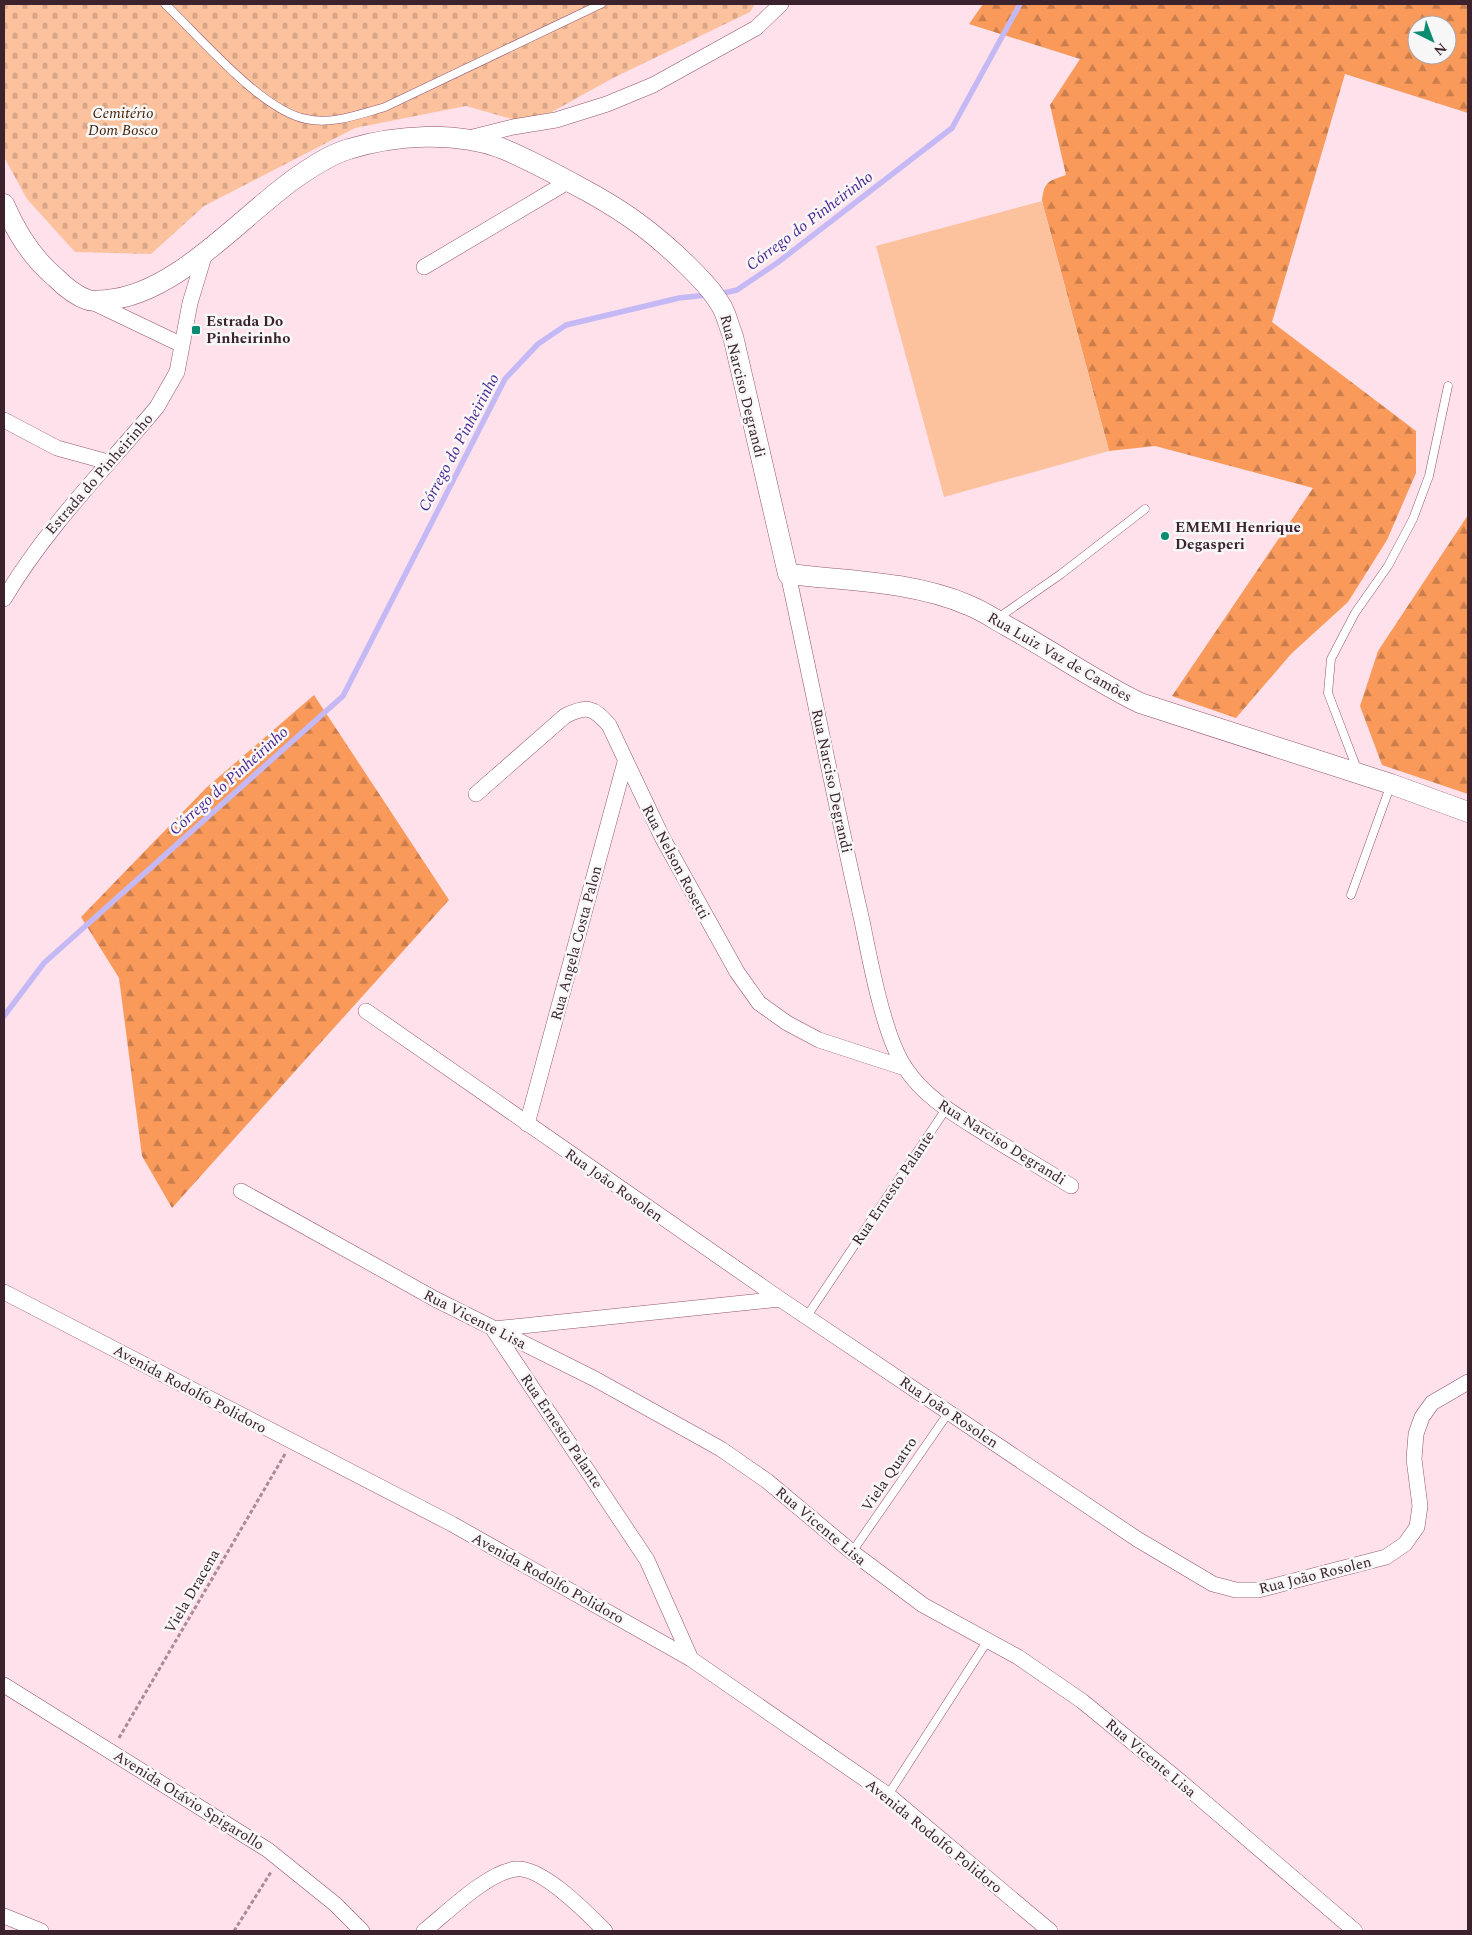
<svg xmlns="http://www.w3.org/2000/svg" width="1472" height="1935" viewBox="0 0 1472 1935" font-family="Spectral,serif">
<style>
.forest{fill:url(#forest-firs);fill-rule:evenodd}
.cemetery{fill:url(#cemetery-stones)}
.garden{fill:#fcc29e}
.lines{fill:none;stroke-linecap:round;stroke-linejoin:round}
.stream{stroke:#c4b9f4;stroke-width:5.5}
.service-casing{stroke:#935570;stroke-width:9}
.minor-casing{stroke:#935570;stroke-width:16}
.secondary-casing{stroke:#935570;stroke-width:21}
.path{stroke:#a78b96;stroke-width:3;stroke-dasharray:4 2.5;stroke-linecap:butt}
.service{stroke:#fff;stroke-width:8}
.minor{stroke:#fff;stroke-width:15}
.secondary{stroke:#fff;stroke-width:20}
.poi-dot{fill:#0b8c71;stroke:#f7f7f7;stroke-width:2}
.labels{text-anchor:middle;stroke-width:5;stroke-linejoin:round;paint-order:stroke}
.park-label{font-size:15px;font-style:italic;fill:#462207;stroke:#f7f7f7}
.poi-label{font-size:15px;font-weight:bold;fill:#3c222d;stroke:#f7f7f7;text-anchor:start}
.street-label{font-size:15px;fill:#3c222d;stroke:#f7f7f7}
.water-label{font-size:16px;font-style:italic;fill:#481f8f;stroke:#f7f7f7}
</style>
<defs>
<pattern id="forest-firs" width="22" height="20" patternUnits="userSpaceOnUse" patternTransform="scale(1.25)"><rect width="22" height="20" fill="#f99a5b"/><path d="M5 1l3.5 6h-7zM16 11l3.5 6h-7z" fill="#cb7d4c"/></pattern>
<pattern id="cemetery-stones" width="16" height="16" patternUnits="userSpaceOnUse" patternTransform="scale(1.25)"><rect width="16" height="16" fill="#fcc29e"/><path d="M2 7V4a2 2 0 0 1 4 0v3zM10 15v-3a2 2 0 0 1 4 0v3z" fill="#d9a688"/></pattern>
</defs>
<rect width="100%" height="100%" fill="#ffe1ec"/>
<!-- forest -->
<path class="forest" d="M 983,4 L 1468,4 L 1468,113 L 1345,74 L 1272,322 L 1416,431 L 1416,473 L 1387,540 L 1348,602 L 1291,654 L 1236,718 L 1172,696 L 1313,488 L 1155,446 L 1109,451 L 1042,201 C 1044,181 1049,181 1066,175 L 1050,105 L 1080,59 L 969,24 ZM 1417,25 L 1447,25 L 1447,55 L 1417,55 Z
M 1468,515 L 1468,794 L 1382,765 L 1360,706 L 1378,651 Z
M 314,695 L 449,900 L 172,1208 L 142,1156 L 119,978 L 81,917 L 206,788 Z"/>
<!-- cemetery -->
<path class="cemetery" d="M 4,4 L 755,4 L 750,12 L 613,78 L 530,124 L 466,106 L 355,128 L 204,206 L 151,254 L 75,252 L 27,199 L 4,157 Z"/>
<!-- garden -->
<path class="garden" d="M 1042,201 L 1109,451 L 944,497 L 876,246 Z"/>
<g class="lines">
<!-- stream -->
<path class="stream" d="M 719,294 L 737,290 L 777,263 L 952,128 L 1020,4
M 4,1016 L 44,963 L 343,696 L 505,379 L 538,344 L 566,325 L 679,298 L 707,295"/>
<!-- service casing -->
<g class="service-casing">
<path id="service" d="M 165,4 C 199,36 262,111 306,119 C 332,125 360,114 385,107 L 601,4
M 998,618 L 1061,574 L 1145,509
M 1357,769 L 1328,693 L 1331,659 L 1355,613 L 1388,566 L 1413,519 L 1429,476 L 1448,386
M 1351,895 L 1391,784
M 807,1316 L 946,1109
M 852,1552 L 949,1412
M 888,1795 L 988,1640"/>
</g>
<!-- minor casing -->
<g class="minor-casing">
<path id="minor" d="M 469,138 L 513,127 L 556,120 L 607,104 L 653,85 L 756,28 L 781,4
M 424,267 L 569,181
M 90,301 L 182,345
M 4,420 L 57,448 L 108,462
M 788,574 C 813,690 836,806 862,921 C 870,960 884,1038 906,1069 C 926,1099 958,1116 987,1135 C 1015,1152 1043,1169 1071,1186
M 4,599 C 46,528 104,470 157,407 L 177,372 L 190,303 L 206,250
M 476,794 L 565,716 C 587,705 593,707 609,725 L 662,837 L 737,972 L 759,1003 L 787,1023 L 819,1040 L 905,1068
M 366,1011 L 780,1299 L 1137,1539 L 1213,1584 L 1236,1590 L 1258,1590 L 1386,1557 L 1405,1544 L 1417,1527 L 1420,1506 L 1414,1459 L 1416,1434 L 1422,1417 L 1432,1403 L 1468,1382
M 527,1124 L 625,762
M 241,1191 L 435,1299 L 595,1379 L 721,1449 L 767,1481 L 852,1552 L 923,1605 L 1018,1657 L 1082,1701 L 1181,1782 L 1355,1931
M 4,1292 L 452,1524 L 691,1659 L 888,1795 L 1050,1931
M 691,1659 L 647,1560 L 493,1329 L 780,1299
M 4,1685 L 268,1850 L 335,1904 L 362,1931
M 4,1916 L 41,1931
M 424,1931 C 447,1913 486,1873 516,1869 C 542,1866 588,1914 605,1931"/>
</g>
<!-- secondary casing -->
<g class="secondary-casing">
<path id="secondary" d="M 4,204 C 16,232 31,257 55,277 C 64,286 76,296 88,300 C 93,302 101,300 106,300 C 176,295 241,216 297,177 C 313,166 331,154 349,149 C 395,135 455,131 501,148 C 533,161 563,178 594,195 C 631,216 656,235 687,265 C 700,278 713,291 722,307 C 727,316 729,327 733,336 L 788,574 C 848,581 912,581 968,605 C 981,610 993,618 1005,625 C 1051,650 1093,680 1140,703 L 1391,784 L 1468,812"/>
</g>
<!-- path -->
<path class="path" d="M 119,1738 L 285,1454
M 234,1931 L 271,1872"/>
<!-- service -->
<use href="#service" class="service"/>
<!-- minor -->
<use href="#minor" class="minor"/>
<!-- secondary -->
<use href="#secondary" class="secondary"/>
</g>
<!-- markers -->
<g class="poi-dot">
<rect x="191" y="325" width="10" height="10" rx="2.5"/>
<circle cx="1165" cy="536" r="5"/>
</g>
<g class="labels">
<!-- park labels -->
<g class="park-label">
<text x="123" y="118">Cemitério<tspan x="123" dy="17">Dom Bosco</tspan></text>
</g>
<!-- poi labels -->
<g class="poi-label">
<text x="206" y="326">Estrada Do<tspan x="206" dy="17">Pinheirinho</tspan></text>
<text x="1175" y="532">EMEMI Henrique<tspan x="1175" dy="17">Degasperi</tspan></text>
</g>
<!-- street labels -->
<g class="street-label">
<text transform="translate(743 386) rotate(76)" y="5">Rua Narciso Degrandi</text>
<text transform="translate(99 474) rotate(-49)" y="5">Estrada do Pinheirinho</text>
<text transform="translate(1060 657) rotate(30)" y="5">Rua Luiz Vaz de Camões</text>
<text transform="translate(832 781) rotate(78)" y="5">Rua Narciso Degrandi</text>
<text transform="translate(676 862) rotate(62)" y="5">Rua Nelson Rosetti</text>
<text transform="translate(576 943) rotate(-75)" y="5">Rua Angela Costa Palon</text>
<text transform="translate(1002 1142) rotate(32)" y="5">Rua Narciso Degrandi</text>
<text transform="translate(614 1185) rotate(35)" y="5">Rua João Rosolen</text>
<text transform="translate(893 1188) rotate(-56)" y="5">Rua Ernesto Palante</text>
<text transform="translate(475 1319) rotate(27)" y="5">Rua Vicente Lisa</text>
<text transform="translate(190 1389) rotate(28)" y="5">Avenida Rodolfo Polidoro</text>
<text transform="translate(949 1412) rotate(34)" y="5">Rua João Rosolen</text>
<text transform="translate(562 1431) rotate(56)" y="5">Rua Ernesto Palante</text>
<text transform="translate(889 1474) rotate(-56)" y="5">Viela Quatro</text>
<text transform="translate(821 1526) rotate(40)" y="5">Rua Vicente Lisa</text>
<text transform="translate(1315 1575) rotate(-14)" y="5">Rua João Rosolen</text>
<text transform="translate(548 1578) rotate(29)" y="5">Avenida Rodolfo Polidoro</text>
<text transform="translate(192 1591) rotate(-60)" y="5">Viela Dracena</text>
<text transform="translate(1151 1758) rotate(40)" y="5">Rua Vicente Lisa</text>
<text transform="translate(189 1800) rotate(32)" y="5">Avenida Otávio Spigarollo</text>
<text transform="translate(934 1836) rotate(39)" y="5">Avenida Rodolfo Polidoro</text>
</g>
<!-- water labels -->
<g class="water-label">
<text transform="translate(809 220) rotate(-37)" y="6">Córrego do Pinheirinho</text>
<text transform="translate(458 442) rotate(-62)" y="6">Córrego do Pinheirinho</text>
<text transform="translate(228 780) rotate(-42)" y="6">Córrego do Pinheirinho</text>
</g>
</g>
<!-- border -->
<rect width="1472" height="1935" fill="none" stroke="#3c222d" stroke-width="10"/>
<!-- north arrow -->
<g transform="translate(1432 40) rotate(138)"><circle r="24" fill="#f7f7f7" stroke="#aca2a6"/>
<path d="M0-4L9 19L0 12L-9 19Z" fill="#0b8c71"/>
<text y="-8" font-size="14" font-weight="bold" text-anchor="middle" fill="#3c222d">N</text>
</g>
</svg>
